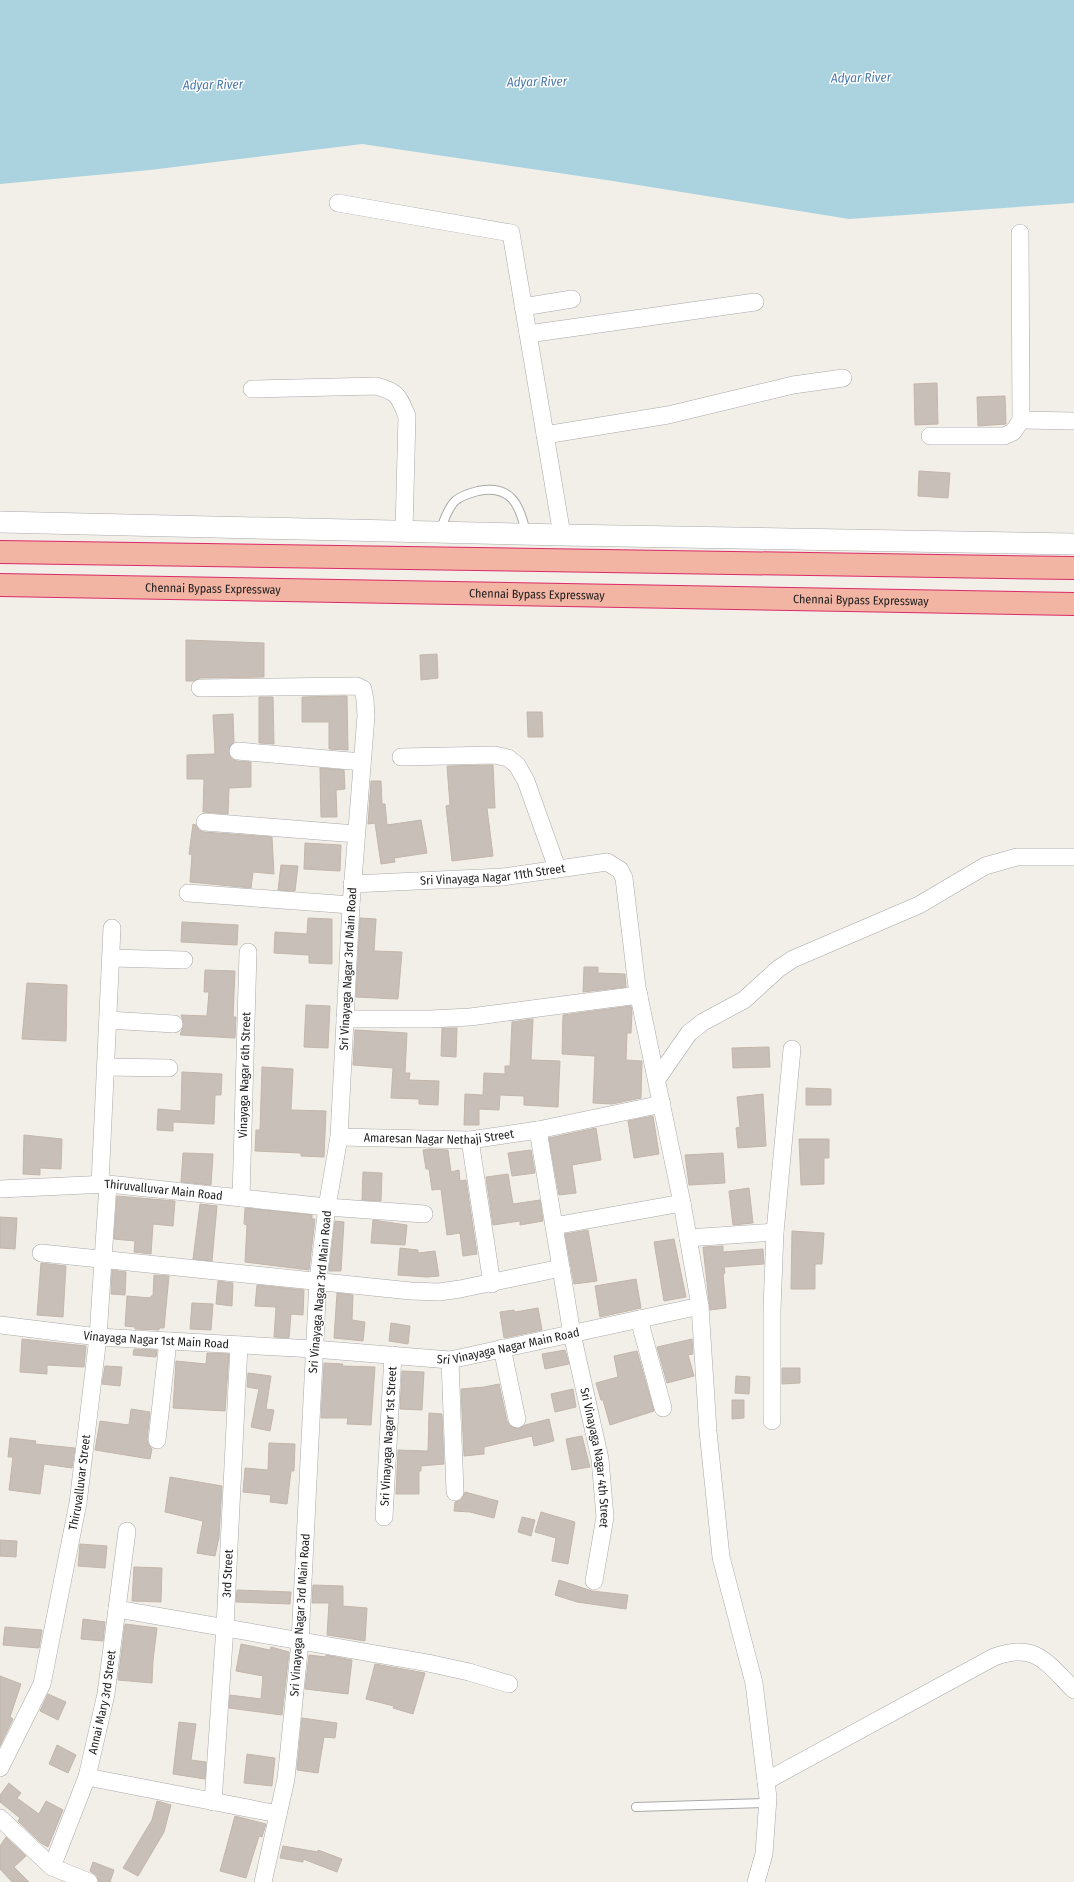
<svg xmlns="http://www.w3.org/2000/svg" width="1074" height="1882" viewBox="0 0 1074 1882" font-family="'Fira Sans Condensed',sans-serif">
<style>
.water{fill:#aad3df}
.building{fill:#c7bfb8;stroke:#c4b6ab}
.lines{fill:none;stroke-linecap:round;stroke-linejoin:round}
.service-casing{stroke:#a9a9a9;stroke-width:10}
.minor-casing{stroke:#a9a9a9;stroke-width:18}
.tertiary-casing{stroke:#a9a9a9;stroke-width:22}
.trunk-casing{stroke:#dc2a67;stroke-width:24}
.service{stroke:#fff;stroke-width:8}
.minor{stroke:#fff;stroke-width:17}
.tertiary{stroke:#fff;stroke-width:21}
.trunk{stroke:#f2b4a3;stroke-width:22}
.labels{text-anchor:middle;stroke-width:3;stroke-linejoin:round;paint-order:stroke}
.street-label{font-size:12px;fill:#222;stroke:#fff}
.water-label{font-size:13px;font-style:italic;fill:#4a7aab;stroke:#fff}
</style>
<rect width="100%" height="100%" fill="#f2efe9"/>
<!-- water -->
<path class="water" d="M 0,0 L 1074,0 L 1074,203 L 849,219 L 613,181 L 362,144 L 150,170 L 0,184 Z"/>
<!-- building -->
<path class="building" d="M 937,383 L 938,424 L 915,425 L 914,384 Z
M 1005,396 L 1006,424 L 978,426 L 977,397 Z
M 919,471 L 950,473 L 948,498 L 918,496 Z
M 186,640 L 264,643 L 264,677 L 200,678 L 194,681 L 186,681 Z
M 437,654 L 438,678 L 421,680 L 420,655 Z
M 347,696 L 348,750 L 329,749 L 329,722 L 302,722 L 302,697 Z
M 259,697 L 273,697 L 274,744 L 259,743 Z
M 527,712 L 542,712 L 543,737 L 528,737 Z
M 233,714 L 234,742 L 230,746 L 229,755 L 232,759 L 237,761 L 251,762 L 251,787 L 229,788 L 228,814 L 203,812 L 204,779 L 187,779 L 187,755 L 215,754 L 213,715 Z
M 493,765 L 495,808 L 487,808 L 493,856 L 452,861 L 446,806 L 450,805 L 447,766 Z
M 320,768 L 344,770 L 345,789 L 336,790 L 337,817 L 321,817 Z
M 371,781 L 381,781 L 382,804 L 385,804 L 387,825 L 421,820 L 427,853 L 394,858 L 395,862 L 381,864 L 375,823 L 368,824 Z
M 193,824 L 196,825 L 199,830 L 204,832 L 272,837 L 274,874 L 253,872 L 251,888 L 190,882 L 192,855 L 189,854 Z
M 305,843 L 341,845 L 340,871 L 304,869 Z
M 281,865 L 298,866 L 295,891 L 278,890 Z
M 308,918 L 332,919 L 332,964 L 309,963 L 309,955 L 274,953 L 275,932 L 307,934 Z
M 360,918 L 376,919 L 374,951 L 402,952 L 398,999 L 356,997 Z
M 182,922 L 238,925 L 237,945 L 181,942 Z
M 584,967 L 598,967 L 598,973 L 625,974 L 626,987 L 583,992 Z
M 205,970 L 235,971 L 233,1017 L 236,1017 L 235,1038 L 180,1035 L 184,1024 L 181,1015 L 207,1016 L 209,992 L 204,992 Z
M 27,983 L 67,985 L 66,1041 L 22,1039 Z
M 306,1005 L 330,1006 L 328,1048 L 304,1047 Z
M 631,1006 L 632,1013 L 631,1033 L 627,1033 L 626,1060 L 642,1061 L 641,1098 L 612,1104 L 593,1103 L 595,1056 L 562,1054 L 563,1015 Z
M 533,1019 L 531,1060 L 560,1061 L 558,1107 L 524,1105 L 524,1096 L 500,1095 L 499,1110 L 479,1109 L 479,1125 L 464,1125 L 465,1094 L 483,1095 L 484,1073 L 505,1074 L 505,1066 L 510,1066 L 512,1022 Z
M 442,1028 L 457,1028 L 456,1057 L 441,1056 Z
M 355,1030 L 407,1033 L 405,1073 L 410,1073 L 409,1080 L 439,1081 L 438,1105 L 419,1104 L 419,1099 L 391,1098 L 393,1068 L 353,1065 Z
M 769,1047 L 770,1067 L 733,1068 L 732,1048 Z
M 262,1067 L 293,1069 L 291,1110 L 326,1111 L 324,1157 L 301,1156 L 301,1153 L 255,1151 L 256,1130 L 260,1130 Z
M 182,1072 L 222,1074 L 221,1095 L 215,1095 L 214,1124 L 173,1122 L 173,1131 L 157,1130 L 158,1109 L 181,1111 Z
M 806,1088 L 831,1089 L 831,1105 L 806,1105 Z
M 763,1094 L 766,1146 L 738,1148 L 736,1128 L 740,1127 L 737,1097 Z
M 653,1116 L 659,1154 L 634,1158 L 628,1121 Z
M 596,1128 L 601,1160 L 572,1165 L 576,1193 L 559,1195 L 549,1138 Z
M 24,1135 L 62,1139 L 61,1169 L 40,1168 L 40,1175 L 23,1174 Z
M 799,1139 L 829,1139 L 829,1158 L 824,1158 L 824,1184 L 801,1185 Z
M 429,1149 L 448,1150 L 451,1172 L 459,1170 L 460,1181 L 466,1180 L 477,1254 L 463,1256 L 460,1233 L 447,1235 L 441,1189 L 432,1190 L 429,1169 L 426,1169 L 423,1150 Z
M 531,1150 L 535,1173 L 512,1176 L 508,1153 Z
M 183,1153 L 213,1154 L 211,1185 L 181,1182 Z
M 723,1153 L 725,1183 L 689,1185 L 685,1155 Z
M 363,1172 L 382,1173 L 381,1201 L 362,1200 Z
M 508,1174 L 513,1204 L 540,1200 L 543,1221 L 520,1225 L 520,1221 L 493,1225 L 486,1177 Z
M 749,1188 L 753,1223 L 733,1225 L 729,1191 Z
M 117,1196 L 175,1201 L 173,1226 L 153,1224 L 151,1254 L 134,1252 L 135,1241 L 114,1239 Z
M 200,1204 L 217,1206 L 212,1261 L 193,1259 Z
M 245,1208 L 312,1215 L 312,1219 L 315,1219 L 309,1270 L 245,1262 L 247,1225 L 244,1224 Z
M 0,1217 L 17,1218 L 15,1249 L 0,1248 Z
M 373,1220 L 407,1225 L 405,1245 L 371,1243 Z
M 335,1221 L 344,1222 L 341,1271 L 329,1271 Z
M 588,1230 L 597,1281 L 574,1284 L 565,1234 Z
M 792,1231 L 824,1233 L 822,1264 L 815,1264 L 815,1289 L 791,1289 Z
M 674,1239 L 686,1297 L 664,1301 L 654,1242 Z
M 723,1246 L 723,1252 L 763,1249 L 764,1264 L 724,1267 L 725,1273 L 723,1274 L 726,1308 L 710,1310 L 703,1247 Z
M 400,1248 L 418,1250 L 418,1253 L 435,1251 L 439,1276 L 427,1277 L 398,1275 Z
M 41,1263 L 66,1266 L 63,1317 L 37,1315 Z
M 112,1270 L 126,1272 L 125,1295 L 111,1294 Z
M 154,1275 L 169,1276 L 164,1328 L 159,1328 L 159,1330 L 135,1329 L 135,1327 L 125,1326 L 127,1296 L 151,1298 L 151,1296 L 153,1296 Z
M 636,1279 L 641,1308 L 600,1317 L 595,1286 Z
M 218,1281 L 233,1283 L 232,1306 L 216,1304 Z
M 257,1285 L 304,1290 L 303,1315 L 291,1314 L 289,1338 L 274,1337 L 276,1307 L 255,1306 Z
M 337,1293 L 353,1295 L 352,1320 L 365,1322 L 363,1341 L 334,1338 Z
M 192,1303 L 213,1304 L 211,1330 L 190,1329 Z
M 538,1308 L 542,1330 L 504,1338 L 500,1312 L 514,1310 L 515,1312 Z
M 391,1323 L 410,1326 L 408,1344 L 389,1341 Z
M 22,1339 L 86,1346 L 84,1367 L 47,1365 L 47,1374 L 20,1372 Z
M 692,1339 L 693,1354 L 688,1355 L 694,1376 L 667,1383 L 657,1347 Z
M 134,1349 L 157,1350 L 156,1357 L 133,1355 Z
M 565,1350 L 569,1364 L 545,1369 L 542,1354 Z
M 637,1351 L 654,1411 L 610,1425 L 603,1400 L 601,1400 L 596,1383 L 618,1377 L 614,1356 Z
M 207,1353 L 229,1354 L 225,1411 L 173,1408 L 176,1361 L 206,1364 Z
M 324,1363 L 343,1364 L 342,1366 L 375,1367 L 371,1425 L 347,1424 L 348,1418 L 321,1418 Z
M 105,1366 L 122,1367 L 120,1386 L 102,1384 Z
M 782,1368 L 800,1368 L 800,1383 L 782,1384 Z
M 402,1371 L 424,1372 L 422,1410 L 400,1409 Z
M 248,1373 L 271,1376 L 266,1409 L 274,1410 L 270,1431 L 251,1427 L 259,1389 L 247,1387 Z
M 736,1376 L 750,1377 L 749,1394 L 735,1393 Z
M 499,1384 L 507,1421 L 510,1426 L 519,1429 L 525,1425 L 549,1419 L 554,1441 L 534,1446 L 532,1436 L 484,1447 L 484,1454 L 464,1456 L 461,1389 L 484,1387 Z
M 573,1389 L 576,1407 L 555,1412 L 551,1394 Z
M 732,1400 L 744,1400 L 744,1418 L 732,1419 Z
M 131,1409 L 150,1412 L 147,1439 L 148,1444 L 152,1449 L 150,1459 L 95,1450 L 100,1421 L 129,1425 Z
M 429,1413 L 442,1414 L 444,1464 L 421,1466 L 421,1471 L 419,1471 L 419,1494 L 396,1494 L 398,1450 L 428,1451 Z
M 582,1436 L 590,1467 L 572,1470 L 566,1439 Z
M 10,1438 L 36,1441 L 35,1444 L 75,1448 L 72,1468 L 44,1464 L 40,1494 L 9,1490 L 13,1457 L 8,1457 Z
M 269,1443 L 295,1444 L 294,1471 L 291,1471 L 287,1504 L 270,1502 L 271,1495 L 243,1492 L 245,1468 L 268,1470 Z
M 170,1477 L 222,1486 L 219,1537 L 215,1556 L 197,1553 L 203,1521 L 165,1512 Z
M 465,1492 L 498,1501 L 494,1518 L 470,1512 L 454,1511 L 455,1502 L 461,1500 Z
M 541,1512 L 575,1522 L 568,1564 L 552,1561 L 556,1538 L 535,1532 Z
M 522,1517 L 535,1520 L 531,1536 L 518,1532 Z
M 0,1540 L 17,1541 L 16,1557 L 0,1556 Z
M 80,1544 L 107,1546 L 105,1568 L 78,1566 Z
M 134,1567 L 162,1568 L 161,1602 L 132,1601 Z
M 559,1580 L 592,1591 L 628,1595 L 626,1609 L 577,1602 L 555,1595 Z
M 313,1585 L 343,1586 L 343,1606 L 367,1608 L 365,1641 L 327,1635 L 329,1603 L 312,1603 Z
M 237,1590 L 291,1592 L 290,1604 L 236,1602 Z
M 83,1619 L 105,1622 L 103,1641 L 81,1639 Z
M 125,1624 L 157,1628 L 153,1660 L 152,1683 L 118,1680 Z
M 5,1627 L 42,1630 L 39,1648 L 3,1645 Z
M 241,1644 L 270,1650 L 271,1647 L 289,1652 L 282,1715 L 229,1708 L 230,1695 L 261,1699 L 263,1676 L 236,1671 Z
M 309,1655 L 326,1657 L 326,1655 L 352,1660 L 348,1694 L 305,1689 Z
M 375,1664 L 425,1673 L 413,1714 L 393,1708 L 394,1706 L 366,1699 Z
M 0,1676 L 21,1684 L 10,1717 L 13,1719 L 0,1746 Z
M 48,1694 L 66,1702 L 58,1720 L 40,1711 Z
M 302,1718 L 337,1723 L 335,1738 L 324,1737 L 318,1773 L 297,1770 Z
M 179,1722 L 196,1724 L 191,1760 L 206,1762 L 205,1779 L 173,1774 Z
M 57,1745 L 76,1755 L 68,1773 L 49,1764 Z
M 247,1754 L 275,1758 L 272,1786 L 244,1783 Z
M 9,1783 L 21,1793 L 17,1798 L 39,1814 L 46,1801 L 63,1810 L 48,1847 L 41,1843 L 18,1821 L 20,1818 L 0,1802 L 0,1795 Z
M 157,1801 L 171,1805 L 164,1832 L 138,1876 L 123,1868 L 152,1820 Z
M 235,1816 L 266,1824 L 262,1837 L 259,1836 L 246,1878 L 220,1871 Z
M 6,1837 L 26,1856 L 14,1867 L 29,1882 L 12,1882 L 0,1869 L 0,1846 Z
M 283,1846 L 318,1852 L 318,1850 L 342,1859 L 337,1872 L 303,1859 L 303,1862 L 280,1858 Z
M 93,1862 L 114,1870 L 110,1882 L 99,1882 L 97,1876 L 90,1871 Z"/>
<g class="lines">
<!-- service casing -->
<g class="service-casing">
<path id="service" d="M 440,531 C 444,521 447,509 455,501 C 461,496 470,493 478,491 C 511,484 520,505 526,533
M 636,1807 L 768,1803"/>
</g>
<!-- minor casing -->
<g class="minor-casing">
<g id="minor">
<path d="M 338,203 L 511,233 L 562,535"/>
<path d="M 1020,233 L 1021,420 L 1074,421"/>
<path d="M 523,307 L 572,299"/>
<path d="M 528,334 L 755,302"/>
<path d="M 252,389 L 376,386 C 398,392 398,395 407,416 L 404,531"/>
<path d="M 545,435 L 668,415 L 793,385 L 843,378"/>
<path d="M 930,436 L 1004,436 L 1013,432 L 1021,420"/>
<path d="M 200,688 L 357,686 L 363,689 L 365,700 L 366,716 L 351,905 L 339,1137 L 327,1207 L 318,1280 L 300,1642 L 286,1779 L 263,1882"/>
<path d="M 238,751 L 362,762"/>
<path d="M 401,757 L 495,755 L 508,758 L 517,765 L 526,781 L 557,868"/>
<path d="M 205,822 L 356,834"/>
<path id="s1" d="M 352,884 L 503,877 L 607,862 L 620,870 L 624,878 L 637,987 L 682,1203 L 700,1306 L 708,1431 L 721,1557 L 754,1683 L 768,1798 L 764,1854 L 756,1882"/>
<path d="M 188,893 L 351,905"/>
<path d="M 111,958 L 184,960"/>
<path d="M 345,1019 L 430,1019 L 470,1017 L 639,995"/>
<path d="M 108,1020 L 174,1024"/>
<path d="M 106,1067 L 169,1068"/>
<path d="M 657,1079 L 689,1033 L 703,1022 L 744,1000 L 778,969 L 793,959 L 919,905 L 985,866 L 1017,857 L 1074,857"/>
<path id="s2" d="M 538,1130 L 572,1334 L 600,1459 L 605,1517 L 594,1581"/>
<path id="s3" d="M 339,1137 L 470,1140 L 538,1130 L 662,1104"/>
<path d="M 470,1140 L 492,1284"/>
<path d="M 100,1184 L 112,928"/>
<path id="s4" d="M 0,1189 L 108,1184 L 327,1207 L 424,1214"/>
<path id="s5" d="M 241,1198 L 248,952"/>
<path d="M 554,1226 L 682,1203"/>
<path d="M 688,1238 L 775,1232"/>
<path d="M 41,1253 L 411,1291 L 439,1292 L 460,1289 L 561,1268"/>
<path d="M 639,1319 L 663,1408"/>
<path id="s6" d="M 0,1325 L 98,1337 L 314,1349 L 450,1360 L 700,1306"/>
<path d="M 502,1348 L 517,1419"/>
<path d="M 450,1360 L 455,1492"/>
<path d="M 772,1421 L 772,1309 L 775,1232 L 792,1049"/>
<path d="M 157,1440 L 168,1341"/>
<path id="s7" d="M 384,1517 L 393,1355"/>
<path d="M 117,1609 L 428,1663 L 469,1672 L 509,1684"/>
<path id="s8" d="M 0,1768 L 42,1684 L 78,1503 L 98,1337 L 108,1184"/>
<path d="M 87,1777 L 278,1814"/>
<path d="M 766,1781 L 994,1657 C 1036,1642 1046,1662 1074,1690"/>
<path id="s9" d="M 213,1802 L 225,1627 L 239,1345"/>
<path d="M 0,1818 L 52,1867 L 89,1882"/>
<path id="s10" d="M 52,1867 L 87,1777 L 106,1694 L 127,1531"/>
</g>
</g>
<!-- tertiary casing -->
<g class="tertiary-casing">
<path id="tertiary" d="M 0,522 L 562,535 L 1074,544"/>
</g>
<!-- trunk casing -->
<g class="trunk-casing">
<g id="trunk">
<path d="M 0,552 L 1074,568"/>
<path id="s11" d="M 0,585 L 1074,604"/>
</g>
</g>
<!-- service -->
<use href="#service" class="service"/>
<!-- minor -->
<use href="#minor" class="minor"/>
<!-- tertiary -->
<use href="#tertiary" class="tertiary"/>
<!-- trunk -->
<use href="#trunk" class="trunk"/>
</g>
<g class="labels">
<!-- street labels -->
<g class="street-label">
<text dy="4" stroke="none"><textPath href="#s11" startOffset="213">Chennai Bypass Expressway</textPath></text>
<text dy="4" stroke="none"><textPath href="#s11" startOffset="537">Chennai Bypass Expressway</textPath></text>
<text dy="4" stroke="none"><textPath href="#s11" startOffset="861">Chennai Bypass Expressway</textPath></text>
<text dy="4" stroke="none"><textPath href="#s1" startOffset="141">Sri Vinayaga Nagar 11th Street</textPath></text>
<text transform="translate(348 969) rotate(-87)" y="4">Sri Vinayaga Nagar 3rd Main Road</text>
<text dy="4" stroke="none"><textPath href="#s5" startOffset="123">Vinayaga Nagar 6th Street</textPath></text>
<text dy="4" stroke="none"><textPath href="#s3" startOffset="100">Amaresan Nagar Nethaji Street</textPath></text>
<text dy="4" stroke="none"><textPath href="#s4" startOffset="164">Thiruvalluvar Main Road</textPath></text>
<text transform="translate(320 1292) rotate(-85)" y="4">Sri Vinayaga Nagar 3rd Main Road</text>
<text dy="4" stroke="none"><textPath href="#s6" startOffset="157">Vinayaga Nagar 1st Main Road</textPath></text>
<text dy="4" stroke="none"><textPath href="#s6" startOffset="511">Sri Vinayaga Nagar Main Road</textPath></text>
<text dy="4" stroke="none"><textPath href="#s7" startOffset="81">Sri Vinayaga Nagar 1st Street</textPath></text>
<text dy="4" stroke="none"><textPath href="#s2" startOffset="333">Sri Vinayaga Nagar 4th Street</textPath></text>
<text dy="4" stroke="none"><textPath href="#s8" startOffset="299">Thiruvalluvar Street</textPath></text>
<text dy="4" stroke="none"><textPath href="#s9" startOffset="229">3rd Street</textPath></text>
<text transform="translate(300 1615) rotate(-86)" y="4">Sri Vinayaga Nagar 3rd Main Road</text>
<text dy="4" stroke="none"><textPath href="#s10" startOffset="173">Annai Mary 3rd Street</textPath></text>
</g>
<!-- water labels -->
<g class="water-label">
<text transform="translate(861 77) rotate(-1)" y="5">Adyar River</text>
<text transform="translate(537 81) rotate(-1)" y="5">Adyar River</text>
<text transform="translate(213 84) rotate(-1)" y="5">Adyar River</text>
</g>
</g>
</svg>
